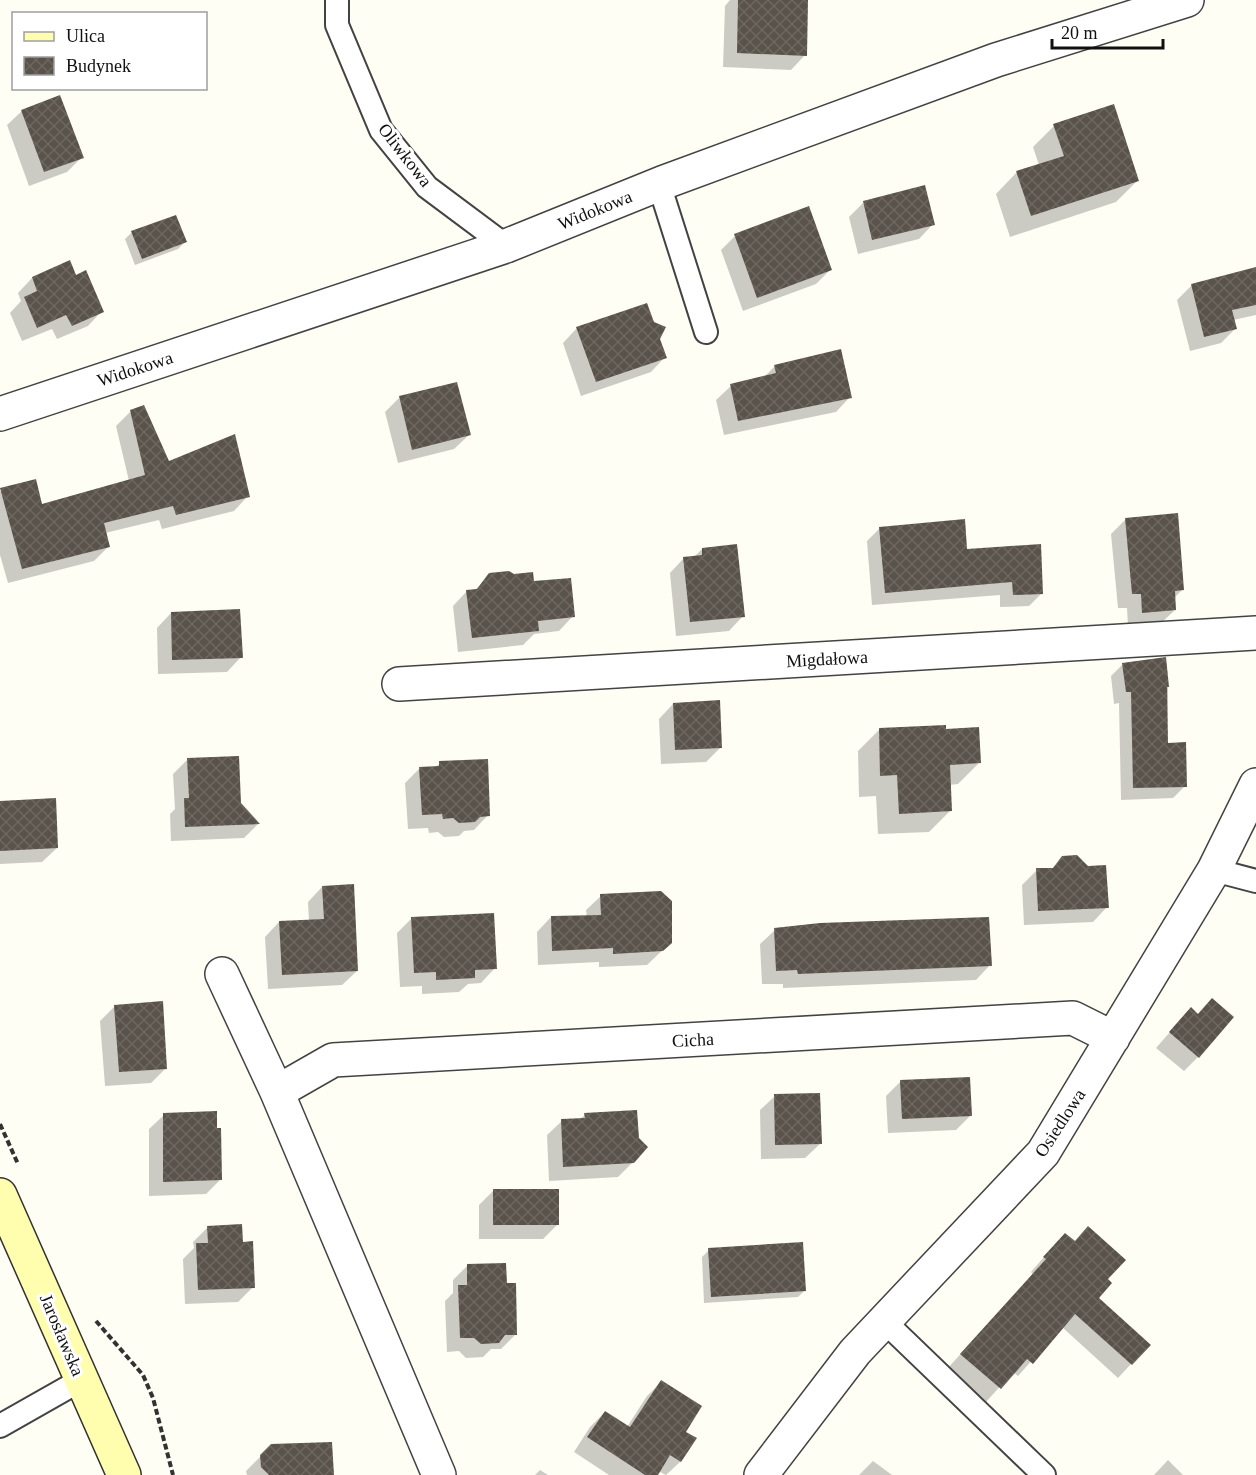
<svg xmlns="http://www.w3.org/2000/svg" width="1256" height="1475" viewBox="0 0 1256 1475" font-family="'Times New Roman',serif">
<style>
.shadow{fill:#0003}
.building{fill:url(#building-cross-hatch)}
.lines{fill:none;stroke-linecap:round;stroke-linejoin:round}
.service-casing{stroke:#434343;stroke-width:26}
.minor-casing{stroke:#434343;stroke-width:36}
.secondary-casing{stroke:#323232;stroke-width:36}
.path{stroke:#323232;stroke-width:4;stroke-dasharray:6 3;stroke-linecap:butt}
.service{stroke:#fff;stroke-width:22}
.minor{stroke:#fff;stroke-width:33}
.secondary{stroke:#fffeaf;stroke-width:33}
.labels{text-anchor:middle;stroke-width:6;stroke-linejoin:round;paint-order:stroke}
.street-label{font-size:18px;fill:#101010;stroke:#fff}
</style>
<defs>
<pattern id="building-cross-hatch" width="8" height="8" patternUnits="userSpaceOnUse" patternTransform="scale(1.5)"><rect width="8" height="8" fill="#5a534b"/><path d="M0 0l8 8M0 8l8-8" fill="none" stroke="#6d6761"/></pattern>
</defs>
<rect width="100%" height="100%" fill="#fffef4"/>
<!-- shadow -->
<path class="shadow" d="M 730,0 L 806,0 L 805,55 L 791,70 L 723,67 L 725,6 Z
M 22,111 L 82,157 L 67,172 L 29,186 L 7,125 Z
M 1054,126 L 1137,181 L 1116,202 L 1010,237 L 996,194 L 1017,172 L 1039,165 L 1033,147 Z
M 864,202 L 933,224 L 919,239 L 858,254 L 849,217 Z
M 132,232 L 185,242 L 178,249 L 135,265 L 125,239 Z
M 735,236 L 830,270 L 816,284 L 743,311 L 721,250 Z
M 69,262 L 75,277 L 102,311 L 88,326 L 57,339 L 52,329 L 22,341 L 10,313 L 21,301 L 18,293 L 32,278 Z
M 1256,269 L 1256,315 L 1233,320 L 1235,329 L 1221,343 L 1190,351 L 1177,300 L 1192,285 Z
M 577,328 L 659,339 L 665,357 L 651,372 L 581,396 L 563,343 Z
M 775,366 L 850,397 L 836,412 L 724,435 L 716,400 L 731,386 L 763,378 Z
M 399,398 L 469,435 L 454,449 L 398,463 L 385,412 Z
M 130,412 L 168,463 L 248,496 L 234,511 L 162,529 L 159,520 L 105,533 L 108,547 L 94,561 L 8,583 L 0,555 L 0,491 L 41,506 L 129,481 L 116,426 Z
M 1126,519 L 1182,590 L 1174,598 L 1175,610 L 1160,624 L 1128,627 L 1127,608 L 1118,608 L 1111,534 Z
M 880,528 L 966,550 L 1042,593 L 1029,606 L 1000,607 L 1000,595 L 872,605 L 867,541 Z
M 702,549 L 743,616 L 729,631 L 676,636 L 670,573 L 684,558 L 694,557 Z
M 490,575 L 533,583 L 573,616 L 559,631 L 534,634 L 523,645 L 458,652 L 453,606 L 467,591 L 474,591 Z
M 171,613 L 241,657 L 227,672 L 158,674 L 157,628 Z
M 1123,664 L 1168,686 L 1167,744 L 1185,786 L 1173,798 L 1121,800 L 1119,703 L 1114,704 L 1111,676 Z
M 673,704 L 721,747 L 706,762 L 661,764 L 659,719 Z
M 879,730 L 945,730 L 979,763 L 958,784 L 949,785 L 950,811 L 929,832 L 878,834 L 876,796 L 859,797 L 858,751 Z
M 187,760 L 240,803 L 258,824 L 244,838 L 171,841 L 170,814 L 175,809 L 173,774 Z
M 440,763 L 488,815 L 474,830 L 464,831 L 459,836 L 444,837 L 438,832 L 429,833 L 428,828 L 408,829 L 405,783 L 419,769 L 435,768 Z
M 0,802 L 57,848 L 42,862 L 0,864 Z
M 1063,857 L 1107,907 L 1093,922 L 1024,925 L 1022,885 L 1037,870 L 1051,870 Z
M 322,887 L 357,971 L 342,985 L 268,989 L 265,937 L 279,922 L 309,921 L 308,902 Z
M 601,896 L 671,942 L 647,965 L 599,967 L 599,962 L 538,965 L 537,932 L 551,917 L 587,917 L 586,910 Z
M 412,918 L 495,968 L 481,983 L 468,984 L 459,992 L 422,994 L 422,986 L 400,987 L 397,933 Z
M 775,930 L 990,965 L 976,980 L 783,988 L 783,984 L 762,984 L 760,944 Z
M 1212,1000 L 1198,1057 L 1184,1071 L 1156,1048 L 1177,1024 L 1197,1015 Z
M 115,1006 L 166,1068 L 151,1083 L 105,1086 L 100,1021 Z
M 901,1081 L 970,1116 L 956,1130 L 888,1133 L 886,1096 Z
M 775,1096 L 820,1144 L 805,1158 L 761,1159 L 760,1110 Z
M 164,1115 L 221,1179 L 206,1194 L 149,1196 L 149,1129 Z
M 585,1115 L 633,1162 L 618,1177 L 549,1181 L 547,1135 L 562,1121 L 580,1119 Z
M 494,1190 L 557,1225 L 543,1239 L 479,1239 L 479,1205 Z
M 208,1227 L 242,1243 L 253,1287 L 238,1302 L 185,1304 L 183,1259 L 194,1248 L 193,1242 Z
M 1051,1249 L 1106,1280 L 1097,1298 L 1131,1364 L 1118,1378 L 1062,1327 L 1018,1376 L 1013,1372 L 986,1402 L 947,1369 L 1033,1274 L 1031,1272 Z
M 709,1250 L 805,1290 L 798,1297 L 704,1303 L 702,1257 Z
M 467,1266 L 506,1284 L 515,1335 L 501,1349 L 491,1349 L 483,1357 L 466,1358 L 459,1351 L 447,1352 L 445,1301 L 453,1293 L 453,1280 Z
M 661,1382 L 684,1432 L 695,1439 L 680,1462 L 666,1475 L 658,1471 L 656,1475 L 609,1475 L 574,1452 L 590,1427 L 605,1412 L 627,1427 L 647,1396 Z
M 272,1445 L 332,1475 L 247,1475 L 246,1471 Z
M 1168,1460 L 1183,1475 L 1154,1475 Z
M 873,1461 L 892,1475 L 859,1475 Z
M 540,1470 L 548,1475 L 535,1475 Z"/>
<!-- building -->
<path class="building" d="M 738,0 L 808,0 L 807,56 L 737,53 Z
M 60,95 L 84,158 L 44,172 L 21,110 Z
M 1114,104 L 1139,181 L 1031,216 L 1016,171 L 1064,156 L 1053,124 Z
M 925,185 L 935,225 L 872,240 L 863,201 Z
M 809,206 L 832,270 L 757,298 L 734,234 Z
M 176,215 L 187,242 L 142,259 L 131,231 Z
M 70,260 L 76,275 L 86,270 L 104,312 L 72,326 L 66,315 L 37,328 L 24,297 L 37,291 L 32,277 Z
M 1256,267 L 1256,305 L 1232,310 L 1237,329 L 1204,337 L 1191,284 Z
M 647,303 L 654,322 L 666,327 L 660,339 L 667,358 L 596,382 L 576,327 Z
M 841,349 L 852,398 L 738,421 L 730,384 L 776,373 L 774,365 Z
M 457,382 L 471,435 L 412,450 L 399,396 Z
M 144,405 L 169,461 L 235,434 L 250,497 L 176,515 L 173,506 L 104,523 L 110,547 L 22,569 L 0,488 L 36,479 L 42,504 L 145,475 L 130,410 Z
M 1178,513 L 1184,590 L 1175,591 L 1176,610 L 1142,613 L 1141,594 L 1132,594 L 1125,518 Z
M 965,519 L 967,549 L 1041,544 L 1043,594 L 1013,595 L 1012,582 L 885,593 L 879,527 Z
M 737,544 L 745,617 L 690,622 L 683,557 L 702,555 L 702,548 Z
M 509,571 L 514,574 L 533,572 L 534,581 L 571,578 L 575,617 L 538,621 L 539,631 L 472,638 L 466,590 L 477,589 L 489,573 Z
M 240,609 L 243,658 L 172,660 L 171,612 Z
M 1166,657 L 1169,687 L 1167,687 L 1168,743 L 1186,742 L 1187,787 L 1133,788 L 1131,692 L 1126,692 L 1122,663 Z
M 720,700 L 722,748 L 675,750 L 673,703 Z
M 946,725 L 946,729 L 979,727 L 981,763 L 950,765 L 952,811 L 899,814 L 897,775 L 880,776 L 879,728 Z
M 239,756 L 241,803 L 260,824 L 185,827 L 184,798 L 189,798 L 187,758 Z
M 488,759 L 490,816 L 480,817 L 475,822 L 459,823 L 453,818 L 443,819 L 442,814 L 422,815 L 419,767 L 439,766 L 439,761 Z
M 56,798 L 58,848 L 0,851 L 0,801 Z
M 1077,855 L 1088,866 L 1106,865 L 1109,908 L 1038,911 L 1036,868 L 1053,868 L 1062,856 Z
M 354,884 L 358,971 L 282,975 L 279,921 L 324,919 L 322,886 Z
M 661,891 L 672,901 L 672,943 L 663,951 L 613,954 L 613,948 L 552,951 L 551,916 L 601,915 L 600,894 Z
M 494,913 L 497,969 L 475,970 L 475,978 L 436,980 L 436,972 L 414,973 L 411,917 Z
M 989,917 L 992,966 L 798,974 L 797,970 L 776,971 L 774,928 L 820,923 Z
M 1212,998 L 1234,1017 L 1199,1058 L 1169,1032 L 1191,1007 L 1198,1014 Z
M 163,1001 L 167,1069 L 119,1072 L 114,1005 Z
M 970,1077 L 972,1116 L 902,1119 L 900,1080 Z
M 820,1093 L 822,1144 L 775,1145 L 774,1094 Z
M 637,1110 L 639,1138 L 648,1147 L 634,1163 L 563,1167 L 561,1119 L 585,1118 L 584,1113 Z
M 217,1111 L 217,1128 L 221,1128 L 222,1180 L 163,1182 L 163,1113 Z
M 493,1189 L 559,1189 L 559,1225 L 493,1225 Z
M 242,1224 L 243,1242 L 253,1241 L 255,1288 L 198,1290 L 196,1243 L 208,1243 L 207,1226 Z
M 1088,1226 L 1126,1260 L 1108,1279 L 1112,1283 L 1099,1298 L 1151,1345 L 1132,1365 L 1075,1314 L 1033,1364 L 1027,1359 L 1001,1389 L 960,1354 L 1046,1259 L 1043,1257 L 1065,1233 L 1075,1241 Z
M 803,1242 L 806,1291 L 711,1297 L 708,1248 Z
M 506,1263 L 507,1283 L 516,1283 L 517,1335 L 505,1335 L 499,1343 L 481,1344 L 474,1338 L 460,1338 L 458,1285 L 467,1285 L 467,1264 Z
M 661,1380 L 702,1406 L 686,1432 L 697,1438 L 681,1462 L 670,1455 L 658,1475 L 645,1475 L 587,1437 L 605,1411 L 630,1427 Z
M 332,1442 L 334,1475 L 269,1475 L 261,1467 L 260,1455 L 271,1444 Z"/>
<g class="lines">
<!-- service casing -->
<g class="service-casing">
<path id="service" d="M 337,0 L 337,25 L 381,130 L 427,187 L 506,246
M 659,184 L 706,332
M 1214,870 L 1256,881
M 884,1321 L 1044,1475
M 0,1426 L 81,1380"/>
</g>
<!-- minor casing -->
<g class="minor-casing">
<path id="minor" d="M 0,414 L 506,246 L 662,183 L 996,60 L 1187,0
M 399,684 L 1256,633
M 222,974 L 277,1092 L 439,1475
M 277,1092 L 333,1060 L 1073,1018 L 1113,1038
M 761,1475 L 855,1352 L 1043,1153 L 1214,870 L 1256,785"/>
</g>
<!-- secondary casing -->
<g class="secondary-casing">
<path id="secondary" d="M 0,1195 L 124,1475"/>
</g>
<!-- path -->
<path class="path" d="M 0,1124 L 18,1164
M 96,1321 L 143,1375 L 153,1398 L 173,1475"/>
<!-- service -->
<use href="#service" class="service"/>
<!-- minor -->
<use href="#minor" class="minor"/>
<!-- secondary -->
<use href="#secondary" class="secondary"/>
</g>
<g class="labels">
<!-- street labels -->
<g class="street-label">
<text transform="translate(405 155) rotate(52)" y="6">Oliwkowa</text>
<text transform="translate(595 210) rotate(-22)" y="6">Widokowa</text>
<text transform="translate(135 369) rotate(-18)" y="6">Widokowa</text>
<text transform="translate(827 659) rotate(-3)" y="6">Migdałowa</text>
<text transform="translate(693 1040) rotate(-3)" y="6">Cicha</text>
<text transform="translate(1060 1123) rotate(-57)" y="6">Osiedlowa</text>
<text transform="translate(62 1335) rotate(67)" y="6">Jarosławska</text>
</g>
</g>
<!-- legend -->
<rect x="12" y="12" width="195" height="78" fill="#ffffff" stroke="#9f9f9f" stroke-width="1.5"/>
<rect x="24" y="32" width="30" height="9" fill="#fffeaf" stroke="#9f9f9f" stroke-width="1.5"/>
<text x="66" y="42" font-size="18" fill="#101010">Ulica</text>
<rect x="24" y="57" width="30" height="18" fill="url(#building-cross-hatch)" stroke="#9f9f9f" stroke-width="1.5"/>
<text x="66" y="72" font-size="18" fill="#101010">Budynek</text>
<!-- scale -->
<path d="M1052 39v9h111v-9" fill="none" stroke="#101010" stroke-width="3"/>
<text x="1061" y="39" font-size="18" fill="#101010" stroke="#ffffff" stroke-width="4.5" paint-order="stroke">20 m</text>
</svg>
